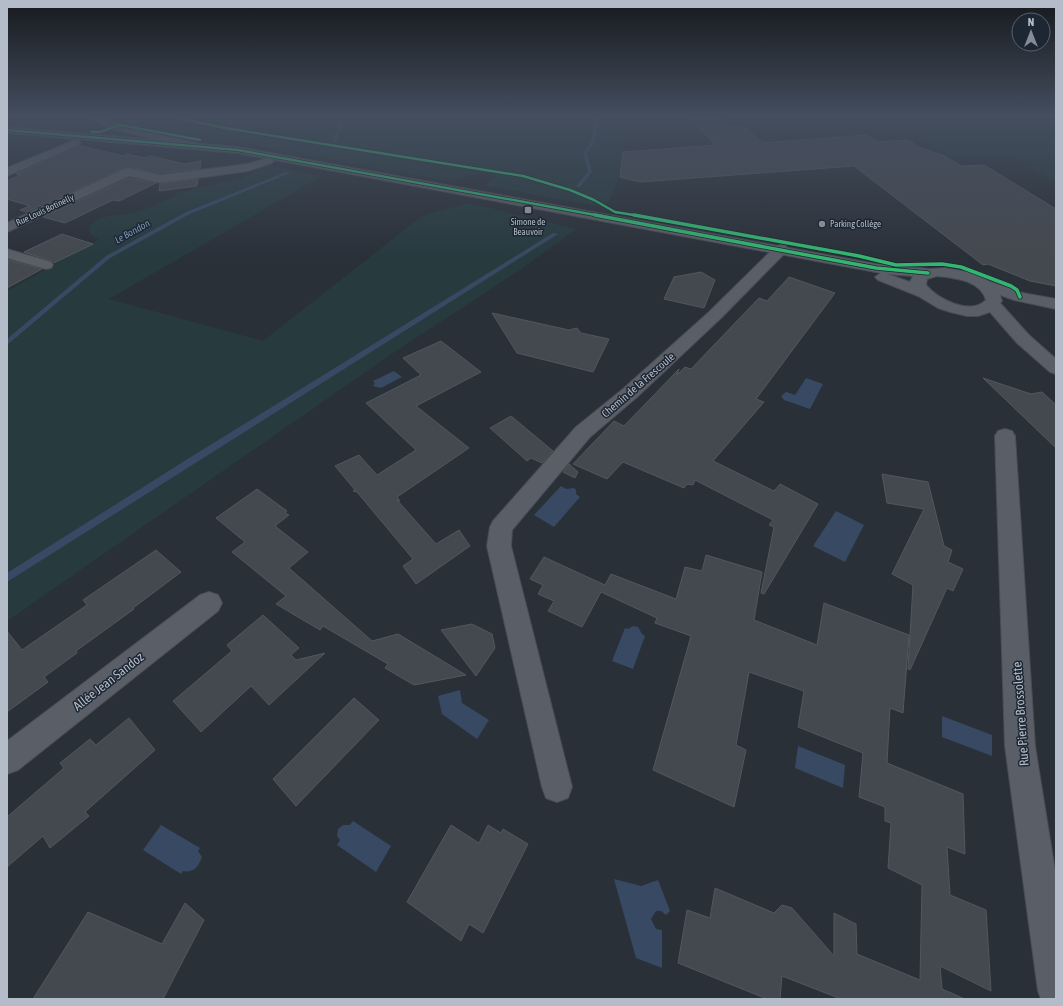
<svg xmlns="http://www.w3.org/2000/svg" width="1063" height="1006" viewBox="0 0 1063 1006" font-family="'Asap Condensed',sans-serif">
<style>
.green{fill:#273a3e}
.water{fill:#384963}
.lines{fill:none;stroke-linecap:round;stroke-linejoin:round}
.stream{fill:#384963;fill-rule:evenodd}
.building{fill:#444950;stroke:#52575f}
.minor-casing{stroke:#484c53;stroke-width:2}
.tertiary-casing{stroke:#484c53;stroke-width:2}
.trunk-casing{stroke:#474c53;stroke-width:2}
.minor{fill:#5a5e66;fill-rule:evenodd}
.tertiary{fill:#5a5e66;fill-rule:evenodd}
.trunk{fill:#5b5f64;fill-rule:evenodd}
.cycleway-far1-casing{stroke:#1d2633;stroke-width:4}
.cycleway-casing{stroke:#1d2633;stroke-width:5}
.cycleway-far1{stroke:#33b770;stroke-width:2.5}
.cycleway{stroke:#33b770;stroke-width:3.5}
.poi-dot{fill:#848b96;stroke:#1d2633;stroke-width:1.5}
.labels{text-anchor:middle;stroke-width:3;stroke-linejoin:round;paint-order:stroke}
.far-street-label{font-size:9px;fill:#b4bcc9;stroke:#1d2633}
.far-poi-label{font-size:9px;fill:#b4bcc9;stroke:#1d2633}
.far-water-label{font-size:10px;font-style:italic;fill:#7c92b1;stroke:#1d2633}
.street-label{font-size:11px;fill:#b4bcc9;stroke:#1d2633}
.near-street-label{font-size:13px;fill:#b4bcc9;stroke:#1d2633}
</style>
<rect width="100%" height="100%" fill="#2a3038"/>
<!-- green -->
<path class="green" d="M 113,117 L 620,117 L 620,120 L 626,120 C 623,150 624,183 604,207 L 485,186 L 496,176 L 484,173 L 448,181 C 367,166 286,151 205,136 C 175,130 141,132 113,117 Z
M 889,117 L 1056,117 L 1056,183 L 1008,154 L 953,158 Z
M 268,165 L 322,176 L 109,299 L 263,341 L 422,216 L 468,203 L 576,229 L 520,270 L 393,353 L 7,621 L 7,291 L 100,239 L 90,234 L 89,228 C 98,213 117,216 132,213 C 146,210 162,202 176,196 L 176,193 L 242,178 Z"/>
<!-- water -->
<path class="water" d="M 394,371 L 402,377 L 381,388 L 373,386 L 375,383 L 373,381 Z
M 806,378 L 823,384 L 810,409 L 784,400 L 781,396 L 786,392 L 795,395 Z
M 561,486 L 566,489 L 574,488 L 576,490 L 576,494 L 580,497 L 554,527 L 534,515 Z
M 836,511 L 864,525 L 845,562 L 813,546 Z
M 633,626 L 638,627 L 642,634 L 645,636 L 633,669 L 612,661 L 625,628 L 628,629 Z
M 460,690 L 462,703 L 489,720 L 477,739 L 442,714 L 438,696 Z
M 942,716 L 992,735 L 992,756 L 942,737 Z
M 798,746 L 845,765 L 843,788 L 795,768 Z
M 353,821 L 391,846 L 376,872 L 337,845 L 340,840 L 337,836 L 338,829 L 343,825 L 350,825 Z
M 161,825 L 200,848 L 198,851 L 202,857 C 198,867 194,873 183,871 L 181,874 L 143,850 Z
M 614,879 L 641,886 L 658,880 L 670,911 L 666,915 L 661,911 L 656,911 L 651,919 L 656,929 L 662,930 L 662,968 L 636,958 Z"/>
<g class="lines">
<!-- stream -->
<path class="stream" d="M 595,117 L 599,117 L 595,142 L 587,153 L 592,172 L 579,188 L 576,186 L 588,172 L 583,153 L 591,142 Z
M 343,119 L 345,120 L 336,142 L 332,143 L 341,120 Z
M 286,172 L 290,173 L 190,214 L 110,258 L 7,345 L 7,339 L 106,256 L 186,212 Z
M 553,233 L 558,234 L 7,582 L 7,573 L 194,455 Z"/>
</g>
<!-- building -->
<path class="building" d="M 689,117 L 720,117 L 731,128 L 745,127 L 763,143 L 866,135 L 877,142 L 908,140 L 921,148 L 945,156 L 961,166 L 984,165 L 1056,209 L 1056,286 L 1030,281 L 988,264 L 983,265 L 854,166 L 640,182 L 620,177 L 623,152 L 716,145 Z
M 81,146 L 124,156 L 127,154 L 145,158 L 151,156 L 184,164 L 201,161 L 200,169 L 161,173 L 128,167 L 124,168 L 26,212 L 20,210 L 30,206 L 7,199 L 7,181 L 20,175 L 16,174 Z
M 129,178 L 156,183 L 119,201 L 113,200 L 65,223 L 43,217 Z
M 198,179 L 197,186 L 159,191 L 160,184 Z
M 62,234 L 93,244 L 54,263 L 51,261 L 24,252 Z
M 8,260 L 42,269 L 7,288 Z
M 701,272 L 715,280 L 704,308 L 664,299 L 674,277 Z
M 789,277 L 835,293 L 756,399 L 764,402 L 713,461 L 774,491 L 780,484 L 818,504 L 764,594 L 761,593 L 774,527 L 769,525 L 773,520 L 695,480 L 693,485 L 687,484 L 684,488 L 623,462 L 607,479 L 573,464 L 614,421 L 624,426 L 679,369 L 677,375 L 685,367 L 691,369 L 759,298 L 767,301 Z
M 492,313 L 569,330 L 577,328 L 581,333 L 609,339 L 593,372 L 517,353 Z
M 441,341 L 481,372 L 416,406 L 469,448 L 397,497 L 400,501 L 397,500 L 436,544 L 459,530 L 470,546 L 416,584 L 403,566 L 413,559 L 357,492 L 353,491 L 355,490 L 335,466 L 359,455 L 377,475 L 416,450 L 366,403 L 421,375 L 403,358 Z
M 983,378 L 1031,394 L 1042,392 L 1056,405 L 1056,448 Z
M 511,416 L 553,451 L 542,463 L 531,458 L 527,461 L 490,428 Z
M 569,464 L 578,472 L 575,478 L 563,472 Z
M 882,474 L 928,482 L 944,546 L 952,550 L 948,562 L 963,569 L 953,591 L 947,588 L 910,670 L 908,669 L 913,585 L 892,574 L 924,509 L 887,503 Z
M 257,489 L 287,511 L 285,513 L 289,515 L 275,526 L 308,552 L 289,568 L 372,641 L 398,634 L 466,675 L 414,685 L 385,668 L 388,664 L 323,626 L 320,630 L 276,604 L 286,596 L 232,552 L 245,542 L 216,518 Z
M 156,550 L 181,572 L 133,608 L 134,609 L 76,651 L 77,653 L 44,677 L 48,682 L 7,712 L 7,631 L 22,650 L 87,605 L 83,600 Z
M 706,555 L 762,572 L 754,620 L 817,645 L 824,603 L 909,635 L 903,713 L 890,708 L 887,763 L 963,794 L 965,854 L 947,847 L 950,895 L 986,910 L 991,991 L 940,966 L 942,989 L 965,999 L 841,999 L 782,976 L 780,999 L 767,999 L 678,963 L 687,910 L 710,918 L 715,888 L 774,913 L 782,905 L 792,908 L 834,956 L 834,913 L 856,924 L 857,954 L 920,980 L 922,885 L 888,868 L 891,823 L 885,821 L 885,807 L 859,797 L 863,753 L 798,727 L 804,691 L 749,672 L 736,745 L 746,750 L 734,807 L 653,770 L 691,636 L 655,623 L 657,618 L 601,592 L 582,627 L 548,611 L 554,601 L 538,594 L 543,585 L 530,579 L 544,557 L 605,585 L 611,574 L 676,599 L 685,567 L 702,571 Z
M 263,615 L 299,648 L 291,655 L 296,660 L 325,653 L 269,705 L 251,686 L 201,732 L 173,701 L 232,651 L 227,645 Z
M 472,624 L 492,634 L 495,648 L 476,676 L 441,630 Z
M 354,698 L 379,720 L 296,806 L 273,779 Z
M 129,718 L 155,750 L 85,812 L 89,816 L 50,848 L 43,836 L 7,867 L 7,817 L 64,768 L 60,763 L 90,739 L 96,745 Z
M 451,825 L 479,843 L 488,825 L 501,833 L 503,829 L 528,844 L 483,933 L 469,924 L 461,941 L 407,902 Z
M 185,903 L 204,920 L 163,999 L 33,999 L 88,912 L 162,944 Z"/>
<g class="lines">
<!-- minor casing -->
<g class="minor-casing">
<path id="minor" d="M 75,140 L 79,141 L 81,143 L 79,145 L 7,176 L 7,168 Z
M 268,158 L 274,161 L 272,163 L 248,171 L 161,183 L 129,176 L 7,232 L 7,223 L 124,169 L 128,168 L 161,175 L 247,164 Z
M 781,245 L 786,246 L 788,249 L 786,252 L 721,318 L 637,397 L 590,437 L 512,530 L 511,546 L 572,787 L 568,798 L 557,802 L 546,798 L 542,787 L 487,546 L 490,527 L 493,521 L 576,427 L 623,389 L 709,312 L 776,246 Z
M 7,249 L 51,262 L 53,265 L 51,268 L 46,269 L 7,258 Z
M 982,279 L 1023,293 L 1056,299 L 1056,309 L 1014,300 L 977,287 L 974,284 L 977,281 Z
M 1005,429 L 1012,431 L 1015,436 L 1035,746 L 1056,877 L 1056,999 L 1041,999 L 1038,991 L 1005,746 L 995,436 L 998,431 Z
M 209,592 L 218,595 L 222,603 L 218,611 L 18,770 L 7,774 L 7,741 L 200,595 Z"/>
</g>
<!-- tertiary casing -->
<g class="tertiary-casing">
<path id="tertiary" d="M 7,127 L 238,147 L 876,264 L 930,269 L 945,268 L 968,272 L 985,279 L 992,284 L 999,293 L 1002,301 L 1000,303 L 1029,335 L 1056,359 L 1056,374 L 1050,372 L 1017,343 L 990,312 L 978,316 L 967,316 L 950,312 L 938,308 L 918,296 L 878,280 L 875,277 L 881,273 L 238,153 L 7,133 ZM 887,274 L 913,276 L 910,282 ZM 937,276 C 955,278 980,280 986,300 C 970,316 938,299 926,285 L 927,279 Z"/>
</g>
<!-- trunk casing -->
<g class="trunk-casing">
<path id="trunk" d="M 91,117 L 103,117 L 119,125 L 196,143 L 198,145 L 192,148 L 111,129 Z"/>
</g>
<!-- minor -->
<use href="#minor" class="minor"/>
<!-- tertiary -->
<use href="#tertiary" class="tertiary"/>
<!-- trunk -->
<use href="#trunk" class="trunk"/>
<!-- cycleway-far1 casing -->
<g class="cycleway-far1-casing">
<path id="cycleway-far1" d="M 174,117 L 225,128 L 523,176 L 570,190 L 594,200 L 615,212 L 640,216
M 7,130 L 238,150 L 601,216
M 91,132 L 100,132 L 120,125 L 200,140"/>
</g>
<!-- cycleway casing -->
<g class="cycleway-casing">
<path id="cycleway" d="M 595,215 L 876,268 L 928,273
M 634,215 L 859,256 L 896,265 L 942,264 L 961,267 L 1011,286 L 1017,290 L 1020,297"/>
</g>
<!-- cycleway-far1 -->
<use href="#cycleway-far1" class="cycleway-far1"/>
<!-- cycleway -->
<use href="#cycleway" class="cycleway"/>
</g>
<!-- sky -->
<linearGradient id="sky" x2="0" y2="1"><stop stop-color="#171a1f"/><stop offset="0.45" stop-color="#444e5e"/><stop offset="1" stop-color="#444e5e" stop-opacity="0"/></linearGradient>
<rect width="1063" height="258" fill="url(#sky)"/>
<!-- markers -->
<g class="poi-dot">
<rect x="524" y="206" width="8" height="8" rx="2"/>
<circle cx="822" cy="224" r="4"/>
</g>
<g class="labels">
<!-- far-street labels -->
<g class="far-street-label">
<text transform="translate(45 210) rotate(-25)" y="3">Rue Louis Botinelly</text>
</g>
<!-- far-poi labels -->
<g class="far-poi-label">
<text x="528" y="225">Simone de<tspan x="528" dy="10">Beauvoir</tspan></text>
<text x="830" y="227" text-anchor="start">Parking Collège</text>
</g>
<!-- far-water labels -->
<g class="far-water-label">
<text transform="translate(132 231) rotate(-29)" y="4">Le Bondon</text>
</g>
<!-- street labels -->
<g class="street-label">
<text transform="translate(638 385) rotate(-41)" y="4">Chemin de la Frescoule</text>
</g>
<!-- near-street labels -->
<g class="near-street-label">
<text transform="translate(108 681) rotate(-38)" y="5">Allée Jean Sandoz</text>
<text transform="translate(1020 714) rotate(-94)" y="5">Rue Pierre Brossolette</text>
</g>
</g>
<!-- border -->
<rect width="1063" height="1006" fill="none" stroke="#b4bcc9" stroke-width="16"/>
<!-- north arrow -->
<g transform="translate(1031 32)"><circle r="19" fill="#1d2633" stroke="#59626f"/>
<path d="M0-3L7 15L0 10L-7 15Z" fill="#848b96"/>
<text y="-6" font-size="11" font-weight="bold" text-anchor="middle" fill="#b4bcc9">N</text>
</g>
</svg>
